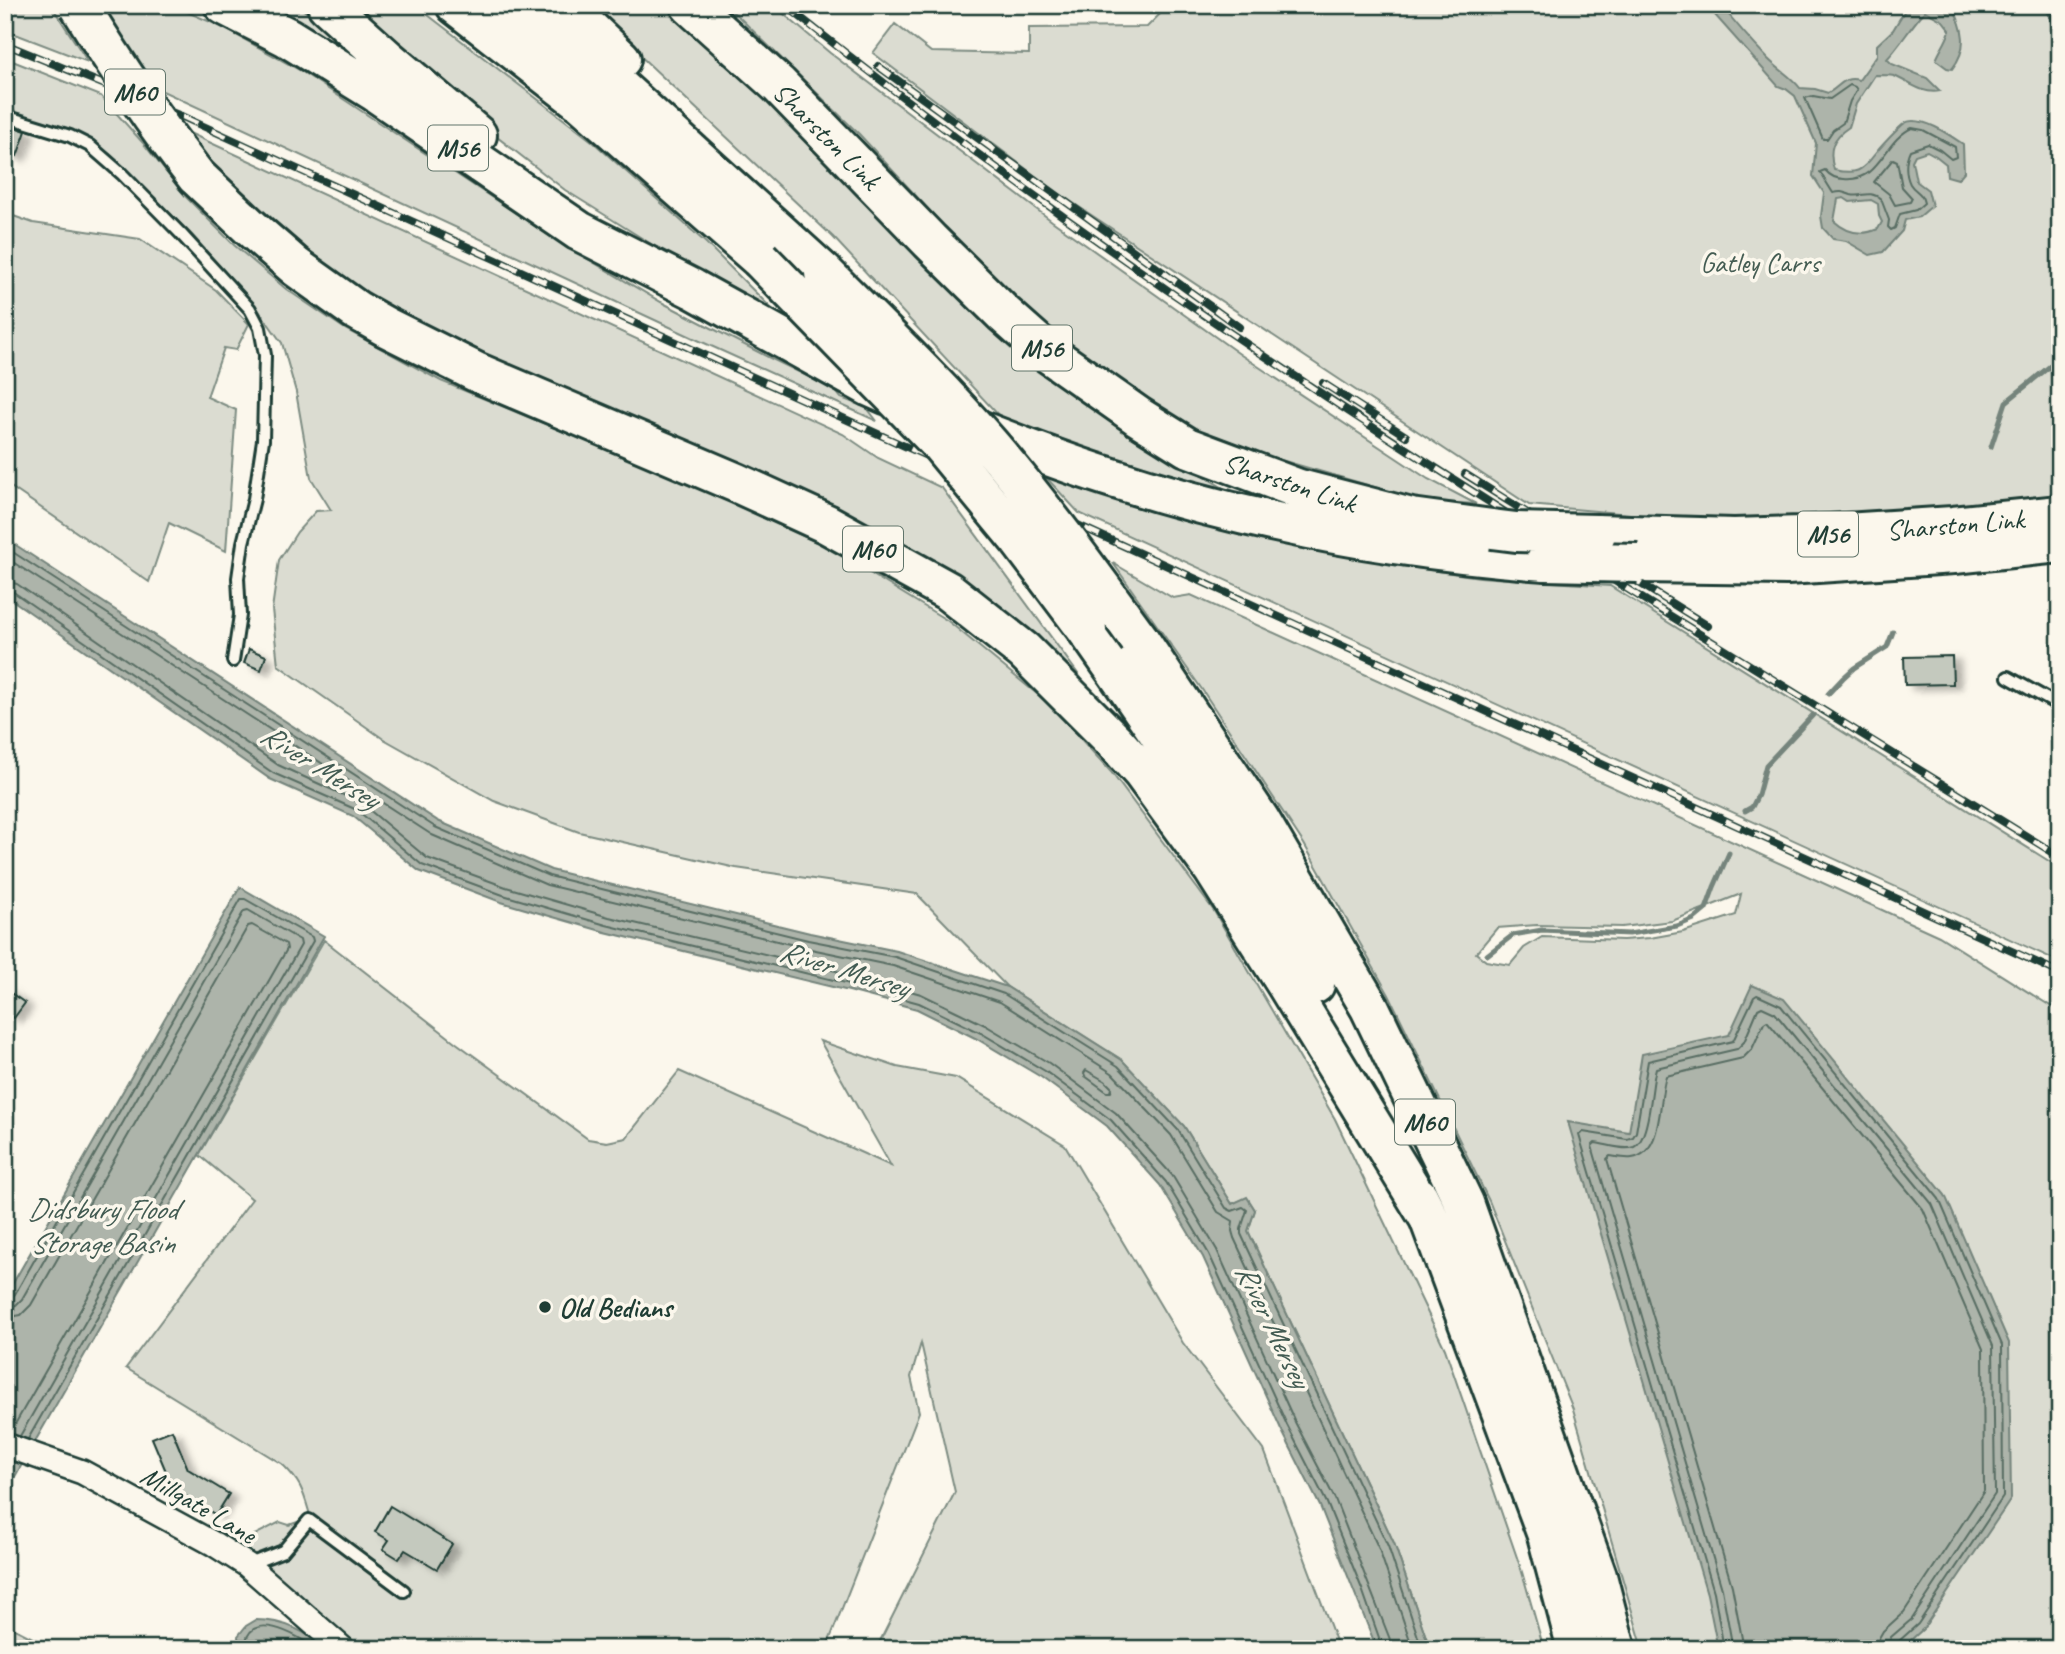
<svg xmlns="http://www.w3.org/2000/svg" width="2065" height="1654" viewBox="0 0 2065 1654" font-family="Caveat,sans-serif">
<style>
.green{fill:#dbdcd1;stroke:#7d8c82;stroke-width:2;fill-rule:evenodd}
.water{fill:#adb4aa;stroke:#74847b;stroke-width:2;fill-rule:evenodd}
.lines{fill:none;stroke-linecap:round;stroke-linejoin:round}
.shore{stroke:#586d63;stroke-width:2}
.stream{stroke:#74847b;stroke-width:5}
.building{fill:#c4c9be;stroke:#1f3d34;stroke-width:2;filter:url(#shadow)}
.service-casing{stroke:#1f3d34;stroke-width:16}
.minor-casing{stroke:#1f3d34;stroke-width:28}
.motorway-casing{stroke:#1f3d34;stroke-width:44}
.service{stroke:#fbf7ec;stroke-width:10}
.minor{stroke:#fbf7ec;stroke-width:23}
.motorway{stroke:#fbf7ec;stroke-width:38}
.rail-casing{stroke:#1f3d34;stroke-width:8}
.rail{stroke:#fbf7ec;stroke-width:5;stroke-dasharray:16;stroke-linecap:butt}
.motorway-bridge-casing{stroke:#1f3d34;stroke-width:44;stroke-linecap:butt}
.motorway-bridge{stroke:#fbf7ec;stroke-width:38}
.poi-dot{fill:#1f3d34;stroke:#fbf7ec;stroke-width:2.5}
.labels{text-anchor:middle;stroke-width:7;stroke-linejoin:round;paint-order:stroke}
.shield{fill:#fbf7ec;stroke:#61756b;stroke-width:2}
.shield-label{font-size:26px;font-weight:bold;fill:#1f3d34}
.street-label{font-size:28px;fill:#1f3d34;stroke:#fbf7ec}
.park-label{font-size:28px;fill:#455d53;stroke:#fbf7ec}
.poi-label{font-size:28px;font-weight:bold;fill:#1f3d34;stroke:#fbf7ec;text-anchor:start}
.water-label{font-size:30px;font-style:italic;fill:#425b52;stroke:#fbf7ec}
</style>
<defs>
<filter id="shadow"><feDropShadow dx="8" dy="4.5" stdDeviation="3.5" flood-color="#0004"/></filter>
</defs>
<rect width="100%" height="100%" fill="#fbf7ec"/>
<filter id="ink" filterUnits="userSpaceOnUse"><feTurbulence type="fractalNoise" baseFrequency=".0143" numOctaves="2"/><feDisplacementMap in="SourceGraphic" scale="14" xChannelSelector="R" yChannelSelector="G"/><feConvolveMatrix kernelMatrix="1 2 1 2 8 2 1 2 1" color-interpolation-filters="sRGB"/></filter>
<g filter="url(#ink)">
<!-- green -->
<path class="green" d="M 5,5 L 51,5 L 88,62 L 5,30 Z
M 91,5 L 171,5 L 220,26 L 301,71 L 559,242 L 661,302 L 770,358 L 834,389 L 841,398 L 867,408 L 877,421 L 700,341 L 141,81 Z
M 243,5 L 298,5 L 333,36 L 387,91 Z
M 341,5 L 415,5 L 592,141 L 706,243 L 791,328 L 664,252 L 565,190 L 488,130 Z
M 586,5 L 668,5 L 711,40 L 1130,429 L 1193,470 L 1246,501 L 1165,479 L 1002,419 L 833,237 Z
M 724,5 L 773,5 L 830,53 L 1052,221 L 1241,355 L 1428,479 L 1476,504 L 1423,501 L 1201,437 L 1094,375 L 1016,304 L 859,134 L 740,18 Z
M 1169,5 L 2060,5 L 2060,497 L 1908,514 L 1763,520 L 1663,517 L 1529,505 L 1058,193 L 873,53 L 895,24 L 931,52 L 1029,54 L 1029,28 L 1147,27 Z
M 5,58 L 101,96 L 143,143 L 186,197 L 234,245 L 286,289 L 345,329 L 441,381 L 691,484 L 827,547 L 948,621 L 1048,703 L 1111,772 L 1214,911 L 1335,1119 L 1445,1349 L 1522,1572 L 1544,1649 L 1430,1649 L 1394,1543 L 1248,1231 L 1255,1210 L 1247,1198 L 1232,1204 L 1184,1126 L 1122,1060 L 1007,987 L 917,894 L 736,868 L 579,832 L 494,801 L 382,738 L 278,665 L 272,609 L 279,560 L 297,532 L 316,511 L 331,510 L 311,478 L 296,392 L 282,343 L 257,308 L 192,235 L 110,154 L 79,134 L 5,109 Z
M 172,125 L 843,434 L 878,458 L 942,488 L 1133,749 L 1016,631 L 384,314 L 265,228 Z
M 5,213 L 33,223 L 140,239 L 216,290 L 249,324 L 236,350 L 224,348 L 207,397 L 236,410 L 226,551 L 169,523 L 149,582 L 5,483 Z
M 1042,473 L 1142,508 L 1260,538 L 1394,565 L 1480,577 L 1610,586 L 2060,868 L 2060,962 L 1079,513 Z
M 1113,563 L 1173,598 L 1191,595 L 1939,936 L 2060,1012 L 2060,1649 L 1643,1649 L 1573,1409 L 1489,1201 L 1389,995 L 1304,844 L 1201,688 ZM 1741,894 L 1736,915 L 1683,932 L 1650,938 L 1623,940 L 1542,937 L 1524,948 L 1510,965 L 1486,961 L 1476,953 L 1497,928 L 1537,925 L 1622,927 L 1672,921 Z
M 324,940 L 455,1042 L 588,1139 L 607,1142 L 626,1138 L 679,1071 L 891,1166 L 820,1041 L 897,1067 L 956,1078 L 1065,1145 L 1183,1343 L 1264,1450 L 1339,1649 L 876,1649 L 955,1492 L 921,1343 L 911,1377 L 919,1412 L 826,1649 L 357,1649 L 274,1578 L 271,1580 L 253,1554 L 239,1543 L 280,1522 L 289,1525 L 309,1518 L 310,1515 C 303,1491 301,1482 282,1464 L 126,1368 L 252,1199 L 199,1155 Z
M 5,1624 L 54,1649 L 5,1649 Z"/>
<!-- water -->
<path class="water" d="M 1706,5 L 1721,5 C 1736,24 1752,42 1768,59 C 1779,70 1791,76 1800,88 L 1815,89 L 1828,93 C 1842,86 1842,76 1859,80 L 1877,55 L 1877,45 L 1893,30 L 1908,5 L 1952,5 C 1964,29 1969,47 1952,69 L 1947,68 L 1936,60 C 1940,49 1947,42 1950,30 L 1943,21 L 1925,11 C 1911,26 1901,44 1887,59 L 1892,64 L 1927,78 L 1940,91 C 1923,95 1909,82 1894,76 C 1888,75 1881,75 1875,75 L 1856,104 L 1849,127 C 1832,138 1828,150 1834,170 C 1857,175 1862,171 1875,154 C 1882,145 1890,137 1898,129 C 1902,125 1906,121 1912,121 C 1929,120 1949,135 1963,144 L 1964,172 L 1958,179 L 1947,176 L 1946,164 L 1936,156 L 1927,151 L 1915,155 L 1912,161 L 1916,181 L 1928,190 L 1932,206 L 1919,217 L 1905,220 L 1902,231 L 1883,252 L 1870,255 L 1846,241 L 1833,239 L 1823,228 L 1821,216 L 1824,193 L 1813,176 L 1816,143 L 1795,96 L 1786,89 L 1778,86 ZM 1844,198 L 1850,202 L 1871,200 L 1878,204 L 1879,216 L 1882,222 L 1878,229 C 1862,236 1847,233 1834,221 L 1838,199 Z
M 5,538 L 438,821 L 551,870 L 810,933 L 897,951 L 1007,987 L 1122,1060 L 1184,1126 L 1232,1204 L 1247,1197 L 1255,1210 L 1248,1231 L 1394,1543 L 1430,1649 L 1377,1649 L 1320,1506 L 1281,1429 L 1203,1257 L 1160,1185 L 1107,1126 L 1041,1077 L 977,1039 L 917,1009 L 849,991 L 605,932 L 501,902 L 419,871 L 353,816 L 270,779 L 5,595 Z
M 240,887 L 324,936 L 5,1494 L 5,1297 Z
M 1752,985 L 1784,999 L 1945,1195 L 2009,1343 L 2011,1499 L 1923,1629 L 1901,1649 L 1718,1649 L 1707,1594 L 1568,1122 L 1629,1132 L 1642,1054 L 1729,1035 Z
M 256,1620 C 285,1620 305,1632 328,1649 L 239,1649 L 238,1636 L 246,1626 Z"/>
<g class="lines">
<!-- shore -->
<path class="shore" d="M 1850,85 L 1855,87 L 1857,90 L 1850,101 L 1843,123 L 1833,130 L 1827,139 L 1823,139 L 1805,98 L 1813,96 L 1830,99 Z
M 1912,128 L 1923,130 L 1955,147 L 1956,157 L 1951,159 L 1940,150 L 1928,144 L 1910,150 C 1905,160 1905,174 1910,184 C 1915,192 1922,192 1924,203 L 1916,210 L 1900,214 L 1895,228 L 1891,230 L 1888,227 L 1889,220 L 1881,199 C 1868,189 1863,198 1851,195 C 1842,192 1843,191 1833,193 L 1820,172 L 1825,170 C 1830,176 1835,179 1844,179 C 1879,183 1884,140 1912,128 Z
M 1893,159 L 1897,161 L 1902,187 L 1912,198 L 1910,202 L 1895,205 L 1889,194 L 1874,182 Z
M 5,547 L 435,827 L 549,876 L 808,940 L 895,957 L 1004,994 L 1118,1066 L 1178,1130 L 1226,1208 L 1232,1211 L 1243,1207 L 1247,1210 L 1241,1229 L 1241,1234 L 1388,1546 L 1422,1649
M 5,557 L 432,835 L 547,885 L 806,948 L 893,966 L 1000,1002 L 1112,1073 L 1171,1135 L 1218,1212 L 1233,1221 L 1232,1231 L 1234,1238 L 1379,1549 L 1413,1649
M 5,581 L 17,584 L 278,765 L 361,803 L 427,858 L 506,887 L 609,917 L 853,975 L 921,994 L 985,1025 L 1049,1063 L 1116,1113 L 1172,1175 L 1217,1250 L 1295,1422 L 1335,1499 L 1391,1642 L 1392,1649
M 5,590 L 12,591 L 273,773 L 357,810 L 422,865 L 503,895 L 606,925 L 850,984 L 919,1003 L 981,1033 L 1045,1071 L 1111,1120 L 1166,1182 L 1209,1254 L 1287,1425 L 1327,1503 L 1362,1589 L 1383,1649
M 1086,1070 L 1105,1081 L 1112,1088 L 1111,1092 L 1107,1092 L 1085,1076 L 1084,1073 Z
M 5,1299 L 11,1298 L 15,1294 L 241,899 L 245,899 L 312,937 L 313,941 L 28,1439
M 5,1308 L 16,1305 L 22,1299 L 244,911 L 248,910 L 300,940 L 301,945 L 20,1436
M 5,1318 L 21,1315 L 31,1305 L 248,926 L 252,925 L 286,944 L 287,949 L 10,1433
M 245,1649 C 246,1606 298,1635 316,1649
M 1724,1649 L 1714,1592 L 1579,1135 L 1583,1132 L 1627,1139 L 1633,1137 L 1636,1132 L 1648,1061 L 1733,1041 L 1754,997 L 1757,995 L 1781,1006 L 1939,1199 L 2002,1345 L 2003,1497 L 1918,1624 L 1899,1641 L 1897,1649
M 1733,1649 L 1722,1589 L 1592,1146 L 1595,1143 C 1606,1144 1623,1151 1634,1147 C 1650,1140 1651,1085 1656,1068 L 1737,1049 L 1744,1042 L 1758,1009 L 1762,1007 L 1775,1013 L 1932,1204 L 1993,1346 L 1995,1494 L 1912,1619 L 1891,1637 L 1888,1649
M 1744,1649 L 1732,1586 L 1607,1159 L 1610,1156 C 1617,1157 1625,1159 1632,1158 C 1664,1153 1658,1100 1666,1076 L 1743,1058 L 1752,1049 L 1764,1023 L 1767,1021 L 1923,1209 L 1983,1349 L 1984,1491 L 1904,1612 L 1883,1631 L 1879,1638 L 1878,1649"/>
<!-- stream -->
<path class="stream" d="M 2047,5 L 2060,45
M 1991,447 L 2006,402 L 2060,358
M 1828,694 L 1843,678 L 1854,668 L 1887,647 L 1893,632
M 1745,811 L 1752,807 L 1758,795 L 1766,765 L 1813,715
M 1487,955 L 1513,935 L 1542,930 L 1629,934 L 1677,926 L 1694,919 L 1706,909 L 1714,887 L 1729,853"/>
</g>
<!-- building -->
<path class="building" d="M 5,124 L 26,131 L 17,156 L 5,152 Z
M 249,649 L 266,656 L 261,670 L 244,663 Z
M 1952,656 L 1953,684 L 1905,685 L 1904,657 Z
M 5,989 L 25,1003 L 14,1018 L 5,1012 Z
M 172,1430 L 188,1469 L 229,1494 L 216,1515 L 173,1488 L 152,1438 Z
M 390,1506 L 452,1544 L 437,1569 L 405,1550 L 399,1559 L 383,1549 L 389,1540 L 375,1532 Z"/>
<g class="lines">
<!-- service casing -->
<g class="service-casing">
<path id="service" d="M 5,116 L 70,136 L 90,146 L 122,174 L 181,234 L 250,309 L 260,328 L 265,355 L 263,440 L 254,499 L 243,543 L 238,578 L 240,615 L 233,661
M 2008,677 L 2060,706
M 247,1565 L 283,1551 L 309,1520 L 404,1591"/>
</g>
<!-- minor casing -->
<g class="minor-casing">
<path id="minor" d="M 5,1445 L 82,1472 L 214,1544 L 247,1565 L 343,1649"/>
</g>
<!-- motorway casing -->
<g class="motorway-casing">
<path id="motorway" d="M 224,5 L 287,37 L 374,91 L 579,231 L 693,289 L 870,387 L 888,395
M 327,5 L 386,58 L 477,135
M 456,5 L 581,102 L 760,259
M 516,5 L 607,76 L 824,273
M 564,5 L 621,59
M 690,5 L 779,85 L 930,241 L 1004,314 L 1048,353 L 1139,417 L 1187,447 L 1299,489 L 1411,518 L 1492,529
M 196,176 L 251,228 L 296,267 L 356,310 L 386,327 L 476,372 L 737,483 L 827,524 L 948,591 L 1024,651 L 1115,742 L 1142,772 L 1213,869 L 1286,984 L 1429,1218
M 964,424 C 1010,442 1056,460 1103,475 C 1246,522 1396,550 1546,561
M 1596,534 L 1734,538 L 1800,536 L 1953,526 L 2060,515
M 1638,563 L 1787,565 L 1954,554 L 2060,543
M 1087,630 C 1168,745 1247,862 1315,984
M 1139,639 L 1260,820 L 1370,1008 L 1464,1203 L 1597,1576 L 1616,1649
M 1418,1196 L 1429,1218 L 1547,1535 L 1577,1649"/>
</g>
<!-- service -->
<use href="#service" class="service"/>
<!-- minor -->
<use href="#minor" class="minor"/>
<!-- motorway -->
<use href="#motorway" class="motorway"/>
<!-- rail casing -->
<g class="rail-casing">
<path id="rail" d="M 785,5 C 930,121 1079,231 1232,334 C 1503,517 1783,684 2060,857
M 5,44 L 181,116 L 2060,973
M 878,66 L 1239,327
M 1323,383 L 1406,436
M 1465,474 L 1708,626"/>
</g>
<!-- rail -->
<use href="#rail" class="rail"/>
<!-- motorway-bridge casing -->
<g class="motorway-bridge-casing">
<path id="motorway-bridge" d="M 79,5 C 115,64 153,121 196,176
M 760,259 L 940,444 L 1020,541 L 1087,630
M 824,273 C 880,329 938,385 990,445 C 1043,507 1091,573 1139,639
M 1492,529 L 1516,532 L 1596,534
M 1546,561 L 1638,563"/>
</g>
<!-- motorway-bridge -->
<use href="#motorway-bridge" class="motorway-bridge"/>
</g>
</g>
<!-- markers -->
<circle class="poi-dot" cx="545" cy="1307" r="7"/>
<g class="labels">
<!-- shield labels -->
<g class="shield">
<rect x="105" y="69.5" width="60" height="45" rx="5"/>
<rect x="428" y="125.5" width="60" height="45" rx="5"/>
<rect x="1012" y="325.5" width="60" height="45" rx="5"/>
<rect x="1798" y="511.5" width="60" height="45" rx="5"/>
<rect x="843" y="526.5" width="60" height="45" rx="5"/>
<rect x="1395" y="1099.5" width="60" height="45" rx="5"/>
</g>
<g class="shield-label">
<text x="135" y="101">M60</text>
<text x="458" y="157">M56</text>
<text x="1042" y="357">M56</text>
<text x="1828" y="543">M56</text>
<text x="873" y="558">M60</text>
<text x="1425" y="1131">M60</text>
</g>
<!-- street labels -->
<g class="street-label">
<text transform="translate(827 135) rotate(45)" y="10">Sharston Link</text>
<text transform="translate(1290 482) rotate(18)" y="10">Sharston Link</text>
<text transform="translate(1955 524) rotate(-5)" y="10">Sharston Link</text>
<text transform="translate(199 1504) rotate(30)" y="10">Millgate Lane</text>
</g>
<!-- park labels -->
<g class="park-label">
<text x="1760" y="272">Gatley Carrs</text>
</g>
<!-- poi labels -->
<g class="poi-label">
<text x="559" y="1317">Old Bedians</text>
</g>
<!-- water labels -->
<g class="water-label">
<text transform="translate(320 766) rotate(32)" y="10">River Mersey</text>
<text transform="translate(844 969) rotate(17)" y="10">River Mersey</text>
<text x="102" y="1219">Didsbury Flood<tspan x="102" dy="34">Storage Basin</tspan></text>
<text transform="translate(1273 1325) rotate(64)" y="10">River Mersey</text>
</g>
</g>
<!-- margin -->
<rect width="2065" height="1654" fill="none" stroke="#fbf7ec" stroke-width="28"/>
<rect x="14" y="14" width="2037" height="1626" fill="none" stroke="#1f3d34" stroke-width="2.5" filter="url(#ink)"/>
</svg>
